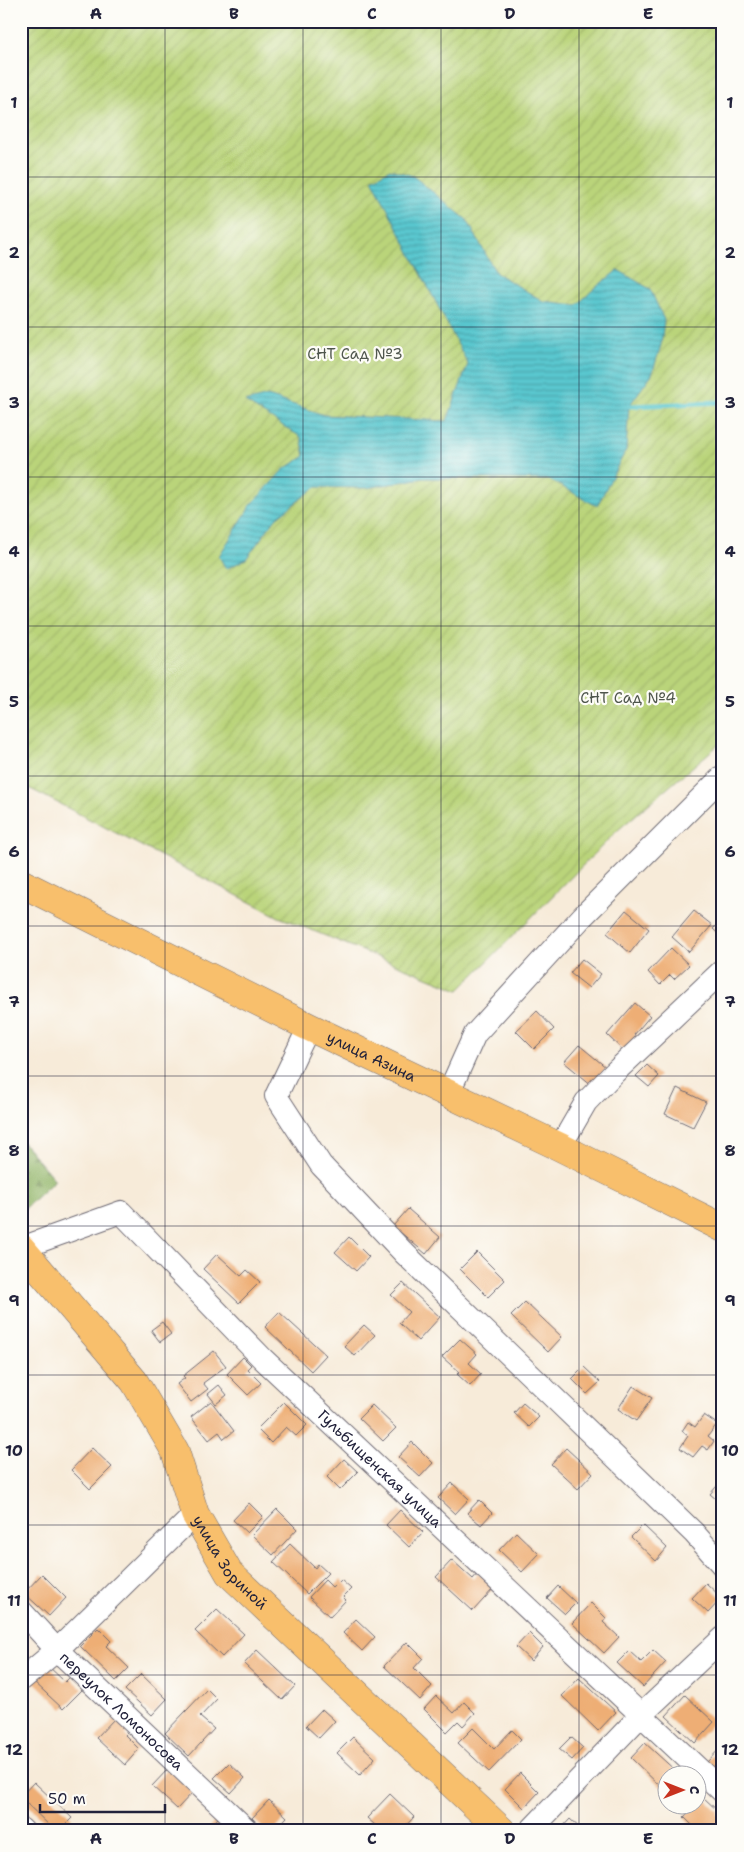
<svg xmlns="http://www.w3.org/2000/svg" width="744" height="1852" viewBox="0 0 744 1852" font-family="'Shantell Sans',sans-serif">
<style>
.forest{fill:url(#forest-firs);stroke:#5a6c52}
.garden{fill:url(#garden-furrows);stroke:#6e7b5a}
.water{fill:url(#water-rules);stroke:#3e7485}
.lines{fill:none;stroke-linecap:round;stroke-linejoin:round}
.stream{stroke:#5ac7cf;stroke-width:5}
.building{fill:#eeae74}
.minor-casing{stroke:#6d6872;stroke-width:24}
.major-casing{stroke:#6d6872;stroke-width:29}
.minor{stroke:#fff;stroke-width:22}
.major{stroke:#f8bf6c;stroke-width:28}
.grid{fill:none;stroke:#22223b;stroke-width:1;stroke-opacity:0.55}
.labels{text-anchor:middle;stroke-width:4.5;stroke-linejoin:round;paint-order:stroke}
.park-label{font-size:15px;fill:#50574e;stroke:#fdfcf7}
.street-label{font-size:15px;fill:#22223b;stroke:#fdfcf7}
.neatline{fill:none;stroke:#22223b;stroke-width:2}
.grid-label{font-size:16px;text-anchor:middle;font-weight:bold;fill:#22223b}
</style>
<defs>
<pattern id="forest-firs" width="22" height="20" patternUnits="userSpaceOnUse" patternTransform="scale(1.25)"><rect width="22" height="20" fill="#93b66a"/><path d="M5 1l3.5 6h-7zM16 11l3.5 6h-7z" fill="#789458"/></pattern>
<pattern id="garden-furrows" width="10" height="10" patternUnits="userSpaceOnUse" patternTransform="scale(1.25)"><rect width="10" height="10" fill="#bad47a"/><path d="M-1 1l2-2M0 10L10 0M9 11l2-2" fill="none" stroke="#a0b66a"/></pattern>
<pattern id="water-rules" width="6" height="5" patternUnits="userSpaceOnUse" patternTransform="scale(1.25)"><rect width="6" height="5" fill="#5ac7cf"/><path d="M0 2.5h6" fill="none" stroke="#4aa1a9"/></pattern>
</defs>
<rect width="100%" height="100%" fill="#fdfcf7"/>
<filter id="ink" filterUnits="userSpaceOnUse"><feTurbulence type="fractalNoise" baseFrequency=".02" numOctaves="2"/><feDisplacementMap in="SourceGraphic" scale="10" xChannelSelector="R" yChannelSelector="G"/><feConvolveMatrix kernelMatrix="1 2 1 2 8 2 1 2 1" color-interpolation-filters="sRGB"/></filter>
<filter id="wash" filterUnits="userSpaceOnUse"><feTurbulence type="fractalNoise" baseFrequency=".0096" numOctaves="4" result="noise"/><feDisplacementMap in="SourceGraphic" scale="20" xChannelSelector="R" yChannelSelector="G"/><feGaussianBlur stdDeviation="1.12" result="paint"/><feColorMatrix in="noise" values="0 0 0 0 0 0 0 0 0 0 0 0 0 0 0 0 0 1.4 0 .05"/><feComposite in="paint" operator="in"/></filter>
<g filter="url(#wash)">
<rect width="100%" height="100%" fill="#f7ebd9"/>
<!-- forest -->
<path class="forest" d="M 21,1140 L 55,1180 L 21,1212 Z"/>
<!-- garden -->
<path class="garden" d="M 21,21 L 723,21 L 723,741 L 618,830 L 459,990 L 279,917 L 21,784 Z"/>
<!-- water -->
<path class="water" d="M 390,169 L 413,176 L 467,220 L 496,273 L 543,301 L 577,305 L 595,288 L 618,270 L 650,289 L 664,320 L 661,345 L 652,374 L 629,406 L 626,450 L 597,506 L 550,480 L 423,478 L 367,488 L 316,487 L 276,518 L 246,559 L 226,569 L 219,556 L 251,505 L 283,470 L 305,456 L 301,437 L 245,402 L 268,396 L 324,415 L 447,421 L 468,364 L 372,179 Z"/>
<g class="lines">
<!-- stream -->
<path class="stream" d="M 629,406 L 723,402"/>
</g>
<g id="blocks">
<!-- building -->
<path class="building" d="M 626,910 L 649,929 L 630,953 L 607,933 Z
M 694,911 L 712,925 L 689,952 L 672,937 Z
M 723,918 L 723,938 L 713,929 Z
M 671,948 L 689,965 L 674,979 L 670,975 L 660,985 L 648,972 Z
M 582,959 L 601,974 L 589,988 L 570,973 Z
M 635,1003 L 650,1016 L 634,1035 L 640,1039 L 627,1054 L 607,1035 Z
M 537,1011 L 554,1029 L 534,1049 L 516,1031 Z
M 579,1045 L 607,1068 L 592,1085 L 564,1062 Z
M 647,1065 L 659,1076 L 649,1087 L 636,1076 Z
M 677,1088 L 706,1102 L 693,1127 L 665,1114 Z
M 408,1209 L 440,1237 L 426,1254 L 393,1226 Z
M 349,1237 L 369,1257 L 356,1271 L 335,1252 Z
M 477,1252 L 505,1280 L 488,1297 L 460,1269 Z
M 217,1254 L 241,1276 L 247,1270 L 260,1282 L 239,1303 L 203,1269 Z
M 403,1283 L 440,1317 L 418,1341 L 399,1323 L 409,1312 L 391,1295 Z
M 525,1302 L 562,1337 L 548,1352 L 511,1316 Z
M 279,1312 L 326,1355 L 311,1371 L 265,1327 Z
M 162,1322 L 171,1334 L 160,1342 L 151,1330 Z
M 364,1325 L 375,1335 L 355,1356 L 344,1346 Z
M 460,1339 L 477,1354 L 469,1363 L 481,1374 L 470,1386 L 457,1374 L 459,1372 L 442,1357 Z
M 214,1351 L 226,1366 L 203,1383 L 208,1389 L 191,1402 L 177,1384 L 185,1378 L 183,1376 Z
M 243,1357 L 251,1365 L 247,1369 L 261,1383 L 248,1395 L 227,1374 Z
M 584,1367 L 600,1382 L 587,1394 L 572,1379 Z
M 219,1385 L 227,1395 L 216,1404 L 208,1394 Z
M 633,1386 L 652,1398 L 636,1421 L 618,1409 Z
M 211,1401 L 234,1431 L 224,1439 L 219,1432 L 209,1440 L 191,1417 Z
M 284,1402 L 307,1425 L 296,1436 L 286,1427 L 271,1443 L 257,1429 Z
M 523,1403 L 539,1417 L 529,1427 L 514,1413 Z
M 372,1405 L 396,1428 L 383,1441 L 359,1418 Z
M 704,1415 L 717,1424 L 708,1436 L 714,1441 L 708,1450 L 702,1446 L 693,1457 L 680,1448 L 688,1436 L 682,1431 L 688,1422 L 695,1427 Z
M 412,1442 L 433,1463 L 420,1477 L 398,1457 Z
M 92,1448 L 112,1467 L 90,1489 L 71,1470 Z
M 566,1448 L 593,1473 L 578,1489 L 551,1464 Z
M 344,1459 L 358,1472 L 340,1490 L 327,1477 Z
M 723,1479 L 723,1505 L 710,1494 Z
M 452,1483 L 469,1499 L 455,1514 L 438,1498 Z
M 479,1500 L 492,1513 L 481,1525 L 467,1513 Z
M 249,1503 L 263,1517 L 247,1533 L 233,1520 Z
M 277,1509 L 297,1529 L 273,1555 L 252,1535 Z
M 400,1510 L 423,1532 L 409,1547 L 386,1525 Z
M 643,1525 L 667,1548 L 656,1561 L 631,1537 Z
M 516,1532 L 539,1554 L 522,1572 L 499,1550 Z
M 290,1544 L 315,1568 L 318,1564 L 328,1573 L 307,1594 L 273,1562 Z
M 452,1560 L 473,1579 L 478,1573 L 494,1588 L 473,1611 L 436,1577 Z
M 42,1574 L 66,1598 L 49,1616 L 24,1593 Z
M 325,1580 L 333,1588 L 341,1580 L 351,1589 L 343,1597 L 346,1600 L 330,1617 L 309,1597 Z
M 706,1583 L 722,1598 L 708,1613 L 692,1598 Z
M 558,1586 L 576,1603 L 565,1614 L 547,1598 Z
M 591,1603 L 606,1618 L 603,1622 L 619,1637 L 604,1653 L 572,1623 Z
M 217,1609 L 244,1634 L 222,1657 L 195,1631 Z
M 356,1619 L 375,1637 L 362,1651 L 343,1633 Z
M 98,1628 L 111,1641 L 106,1646 L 129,1668 L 116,1681 L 80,1646 Z
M 529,1633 L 543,1647 L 531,1661 L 516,1647 Z
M 407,1642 L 423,1658 L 414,1668 L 432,1686 L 420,1700 L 384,1666 Z
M 257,1650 L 295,1686 L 282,1700 L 244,1664 Z
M 653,1650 L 666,1662 L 643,1687 L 617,1663 L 629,1651 L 641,1662 Z
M 46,1664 L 65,1682 L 70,1677 L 83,1689 L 63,1709 L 31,1679 Z
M 141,1674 L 167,1699 L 152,1715 L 125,1690 Z
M 579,1678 L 616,1712 L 598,1731 L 562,1696 Z
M 207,1689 L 217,1699 L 200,1717 L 214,1729 L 189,1756 L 165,1733 Z
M 685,1695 L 714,1722 L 695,1743 L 666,1716 Z
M 436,1696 L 454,1713 L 464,1702 L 475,1713 L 463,1726 L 458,1721 L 447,1732 L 424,1709 Z
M 322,1709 L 335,1721 L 319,1738 L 306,1726 Z
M 115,1718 L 129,1731 L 125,1735 L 139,1749 L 125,1765 L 96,1738 Z
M 473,1728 L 494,1749 L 512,1730 L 521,1739 L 489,1772 L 458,1743 Z
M 353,1737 L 375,1758 L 360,1775 L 337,1753 Z
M 571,1737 L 583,1748 L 572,1760 L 559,1749 Z
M 645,1743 L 678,1773 L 666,1774 L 666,1785 L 663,1789 L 631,1758 Z
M 723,1745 L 723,1777 L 707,1762 Z
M 229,1763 L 245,1778 L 231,1793 L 214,1778 Z
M 168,1769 L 193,1792 L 177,1809 L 152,1786 Z
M 520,1773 L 539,1792 L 524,1808 L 505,1789 Z
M 34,1782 L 72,1818 L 59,1831 L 55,1831 L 21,1798 L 21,1796 Z
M 390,1794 L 414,1817 L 401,1831 L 369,1831 L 375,1825 L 367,1818 Z
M 703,1797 L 719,1812 L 717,1814 L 723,1819 L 723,1831 L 708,1831 L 704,1827 L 701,1831 L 698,1831 L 684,1817 Z
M 269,1800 L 287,1817 L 274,1831 L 266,1831 L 252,1818 Z
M 218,1818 L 231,1831 L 206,1831 Z
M 570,1819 L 583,1831 L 559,1831 Z"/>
</g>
</g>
<g filter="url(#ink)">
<use href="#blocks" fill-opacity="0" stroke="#6d6872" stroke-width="1"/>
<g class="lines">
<!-- minor casing -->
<g class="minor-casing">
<g id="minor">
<path d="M 309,1027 L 276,1096 L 321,1165 L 404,1253 L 694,1533 L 723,1566"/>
<path d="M 448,1094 L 475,1034 L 583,916 L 723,776"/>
<path d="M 560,1147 L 586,1102 L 615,1072 L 723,970"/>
<path id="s1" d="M 21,1248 L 121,1212 L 263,1359 L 723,1792"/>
<path id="s2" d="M 21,1611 L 57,1650 L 248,1831"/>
<path d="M 21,1680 L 57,1650 L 195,1514"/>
<path d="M 21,1829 L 23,1831"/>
<path d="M 530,1831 L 642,1714 L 723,1638"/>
</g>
</g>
<!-- major casing -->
<g class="major-casing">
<g id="major">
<path id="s3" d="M 21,883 L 309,1027 L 560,1147 L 723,1228"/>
<path id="s4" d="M 21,1248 L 134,1381 L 175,1451 L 195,1514 L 229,1573 L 502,1831"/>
</g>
</g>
<!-- minor -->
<use href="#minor" class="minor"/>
<!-- major -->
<use href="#major" class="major"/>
</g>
</g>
<!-- grid -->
<path class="grid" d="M 165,21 L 165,1831M 303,21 L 303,1831M 441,21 L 441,1831M 579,21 L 579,1831M 21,177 L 723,177M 21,327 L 723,327M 21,477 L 723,477M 21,626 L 723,626M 21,776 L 723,776M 21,926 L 723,926M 21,1076 L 723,1076M 21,1226 L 723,1226M 21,1375 L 723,1375M 21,1525 L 723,1525M 21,1675 L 723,1675"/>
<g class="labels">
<!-- park labels -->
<g class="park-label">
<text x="355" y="359">СНТ Сад №3</text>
<text x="628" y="703">СНТ Сад №4</text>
</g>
<!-- street labels -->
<g class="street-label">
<text dy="5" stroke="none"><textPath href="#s3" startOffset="391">улица Азина</textPath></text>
<text dy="5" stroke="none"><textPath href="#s1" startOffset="471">Гульбищенская улица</textPath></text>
<text dy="5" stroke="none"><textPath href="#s4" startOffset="382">улица Зориной</textPath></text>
<text dy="5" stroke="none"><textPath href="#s2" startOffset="142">переулок Ломоносова</textPath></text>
</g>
</g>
<!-- margin -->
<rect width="744" height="1852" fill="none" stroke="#fdfcf7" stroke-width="55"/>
<!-- north arrow -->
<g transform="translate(682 1790) rotate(90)"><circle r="24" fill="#fdfcf7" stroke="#a5a5ac"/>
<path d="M0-4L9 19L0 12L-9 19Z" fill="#c8321e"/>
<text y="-8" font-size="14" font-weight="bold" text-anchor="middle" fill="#22223b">С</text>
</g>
<!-- scale -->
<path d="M40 1804v8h125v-8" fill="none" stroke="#22223b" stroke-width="2.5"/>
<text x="48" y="1804" font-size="15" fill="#22223b" stroke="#fdfcf7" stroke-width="4" paint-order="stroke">50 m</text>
<rect x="28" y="28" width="688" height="1796" class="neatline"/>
<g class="grid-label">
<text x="96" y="19">A</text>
<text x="234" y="19">B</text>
<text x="372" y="19">C</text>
<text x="510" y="19">D</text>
<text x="648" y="19">E</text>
<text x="14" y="108">1</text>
<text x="730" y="108">1</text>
<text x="14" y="258">2</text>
<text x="730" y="258">2</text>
<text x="14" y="408">3</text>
<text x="730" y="408">3</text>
<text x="14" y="557">4</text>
<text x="730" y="557">4</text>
<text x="14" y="707">5</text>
<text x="730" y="707">5</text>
<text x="14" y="857">6</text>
<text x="730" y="857">6</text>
<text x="14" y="1007">7</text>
<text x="730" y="1007">7</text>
<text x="14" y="1156">8</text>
<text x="730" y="1156">8</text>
<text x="14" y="1306">9</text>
<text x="730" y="1306">9</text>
<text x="14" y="1456">10</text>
<text x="730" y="1456">10</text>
<text x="14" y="1606">11</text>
<text x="730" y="1606">11</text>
<text x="14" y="1755">12</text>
<text x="730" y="1755">12</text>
<text x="96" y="1844">A</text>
<text x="234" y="1844">B</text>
<text x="372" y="1844">C</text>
<text x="510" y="1844">D</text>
<text x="648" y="1844">E</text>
</g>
</svg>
